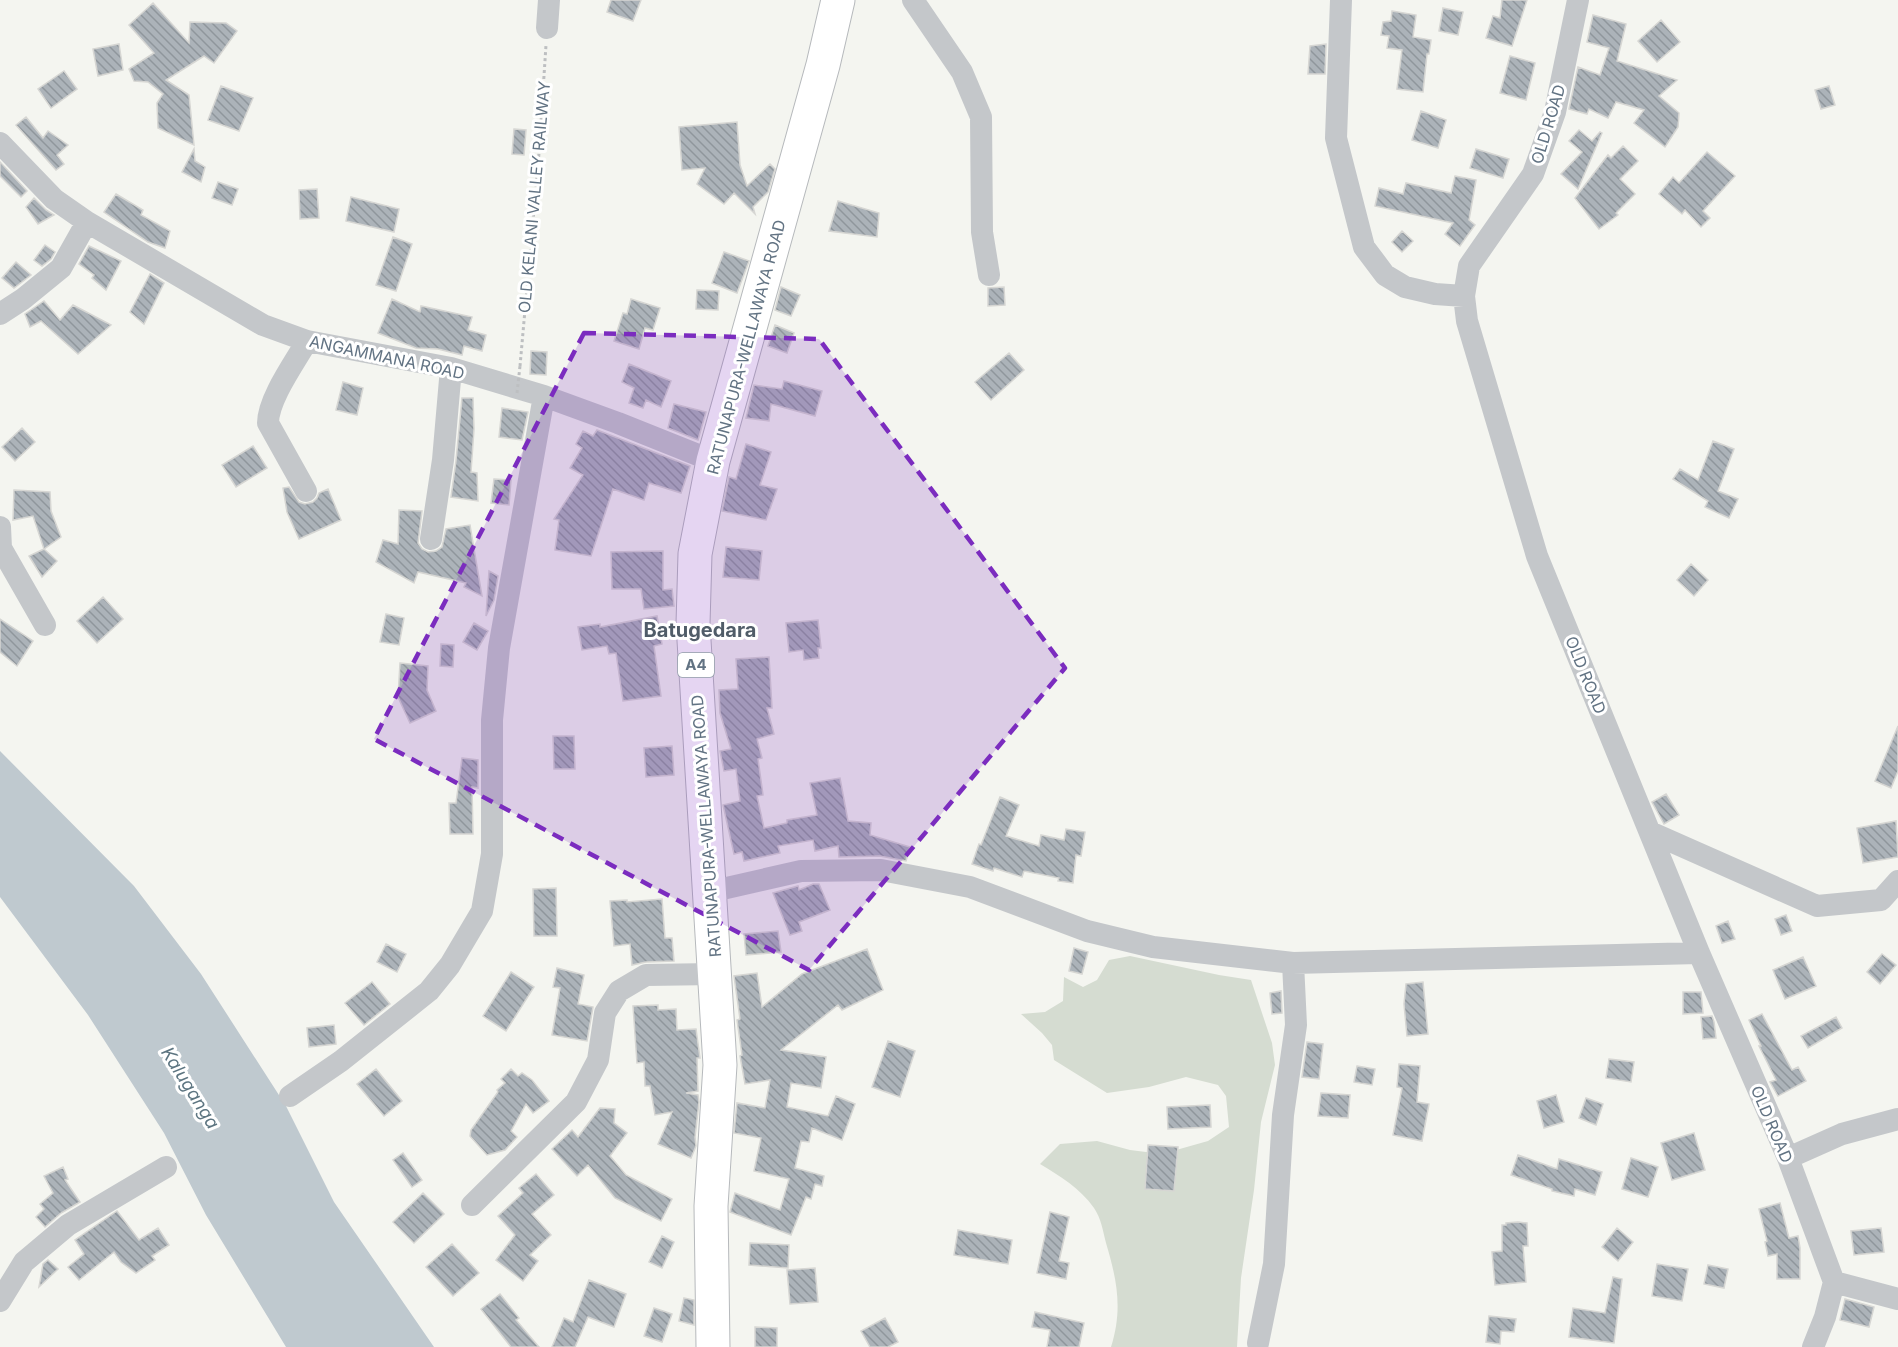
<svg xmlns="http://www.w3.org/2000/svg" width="1898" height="1347" viewBox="0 0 1898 1347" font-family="Inter,sans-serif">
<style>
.green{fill:#d5dcd1}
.water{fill:#bfc9cf}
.building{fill:url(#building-back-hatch);stroke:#d6d6d3;stroke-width:1.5}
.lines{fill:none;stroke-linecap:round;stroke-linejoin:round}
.highway-casing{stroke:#b6b9bc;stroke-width:35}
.path{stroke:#bdbfc1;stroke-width:3;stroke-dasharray:3 3;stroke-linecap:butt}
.minor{stroke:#c4c7ca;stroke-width:22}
.highway{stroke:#fff;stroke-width:33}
.path-bridge{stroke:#bdbfc1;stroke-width:3;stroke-dasharray:3 3;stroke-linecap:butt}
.marked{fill:#7b2cbf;fill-opacity:0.2;stroke:#7b2cbf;stroke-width:4.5;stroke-dasharray:12 8;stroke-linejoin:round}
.labels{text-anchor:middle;stroke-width:6;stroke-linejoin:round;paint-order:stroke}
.shield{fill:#fff;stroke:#919da8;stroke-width:1.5}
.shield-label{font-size:15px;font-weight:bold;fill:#627383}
.street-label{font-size:16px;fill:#627383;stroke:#fff}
.water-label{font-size:18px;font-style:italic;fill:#5d7581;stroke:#fff}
.quarter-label{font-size:20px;font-weight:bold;fill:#505c68;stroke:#fff}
</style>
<defs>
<pattern id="building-back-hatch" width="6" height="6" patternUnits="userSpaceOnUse" patternTransform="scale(1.5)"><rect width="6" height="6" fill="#acb3b9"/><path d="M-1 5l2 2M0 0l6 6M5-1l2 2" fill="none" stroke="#8f969c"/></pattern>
</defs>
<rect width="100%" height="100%" fill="#f4f5f0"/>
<!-- green -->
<path class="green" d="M 1130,956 L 1219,975 L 1251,980 L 1272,1043 L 1275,1065 L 1261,1122 L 1254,1190 L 1241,1278 L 1237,1347 L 1111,1347 C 1123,1309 1117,1280 1106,1243 C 1103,1231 1101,1218 1094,1208 C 1080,1188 1060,1176 1040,1164 L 1060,1144 L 1097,1141 L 1130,1150 L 1162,1154 L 1208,1141 L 1229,1127 L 1226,1096 L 1218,1085 L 1186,1077 L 1149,1087 L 1107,1093 L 1054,1060 L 1052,1045 L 1042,1033 L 1021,1014 L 1045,1012 L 1063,1001 L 1064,977 L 1083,987 L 1097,980 L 1109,960 Z"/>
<!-- water -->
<path class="water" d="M 0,751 L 134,886 L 201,974 L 286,1106 L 334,1202 L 434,1347 L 286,1347 L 206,1215 L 164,1133 L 88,1015 L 0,897 Z"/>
<!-- building -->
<path class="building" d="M 611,0 L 641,0 L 633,21 L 607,12 Z
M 1502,0 L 1527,0 L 1512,46 L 1486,38 L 1493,16 L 1500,18 Z
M 153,3 L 189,43 L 190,22 L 226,23 L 237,31 L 214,63 L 204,56 L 166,80 L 189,95 L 194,145 L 158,128 L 157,103 L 163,94 L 148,82 L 134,81 L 129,69 L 154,53 L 129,25 Z
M 1443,8 L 1463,12 L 1458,35 L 1439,31 Z
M 1392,11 L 1416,15 L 1413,37 L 1431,40 L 1429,54 L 1427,54 L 1423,92 L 1397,89 L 1402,50 L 1387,48 L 1389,36 L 1381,35 L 1383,22 L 1391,21 Z
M 1593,15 L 1626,24 L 1617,61 L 1677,80 L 1659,96 L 1679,113 L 1678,127 L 1665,147 L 1634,123 L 1644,110 L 1616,102 L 1608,118 L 1589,109 L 1587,114 L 1569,109 L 1578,67 L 1600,75 L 1609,48 L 1587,42 Z
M 1661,20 L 1680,42 L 1657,62 L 1638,41 Z
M 119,44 L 123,70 L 98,76 L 93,49 Z
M 1326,44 L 1325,74 L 1308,74 L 1310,46 Z
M 1510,56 L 1535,63 L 1526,100 L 1500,93 Z
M 64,71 L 77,89 L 51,108 L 38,89 Z
M 221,86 L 253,98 L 239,131 L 208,120 Z
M 1829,86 L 1835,105 L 1821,109 L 1815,90 Z
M 1421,111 L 1446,120 L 1438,148 L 1412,140 Z
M 26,117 L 43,138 L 48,131 L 68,145 L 57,155 L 64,164 L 56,170 L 16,125 Z
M 737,122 L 740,165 L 747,186 L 770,164 L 775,169 L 768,192 L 753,207 L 755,214 L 734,193 L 724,204 L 697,184 L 705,168 L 682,170 L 679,127 Z
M 514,129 L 526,130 L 524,155 L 512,154 Z
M 1579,130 L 1592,141 L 1600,132 L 1602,133 L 1578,189 L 1561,174 L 1582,152 L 1569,141 Z
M 1623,146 L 1638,161 L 1620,179 L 1635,194 L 1616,213 L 1618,215 L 1599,229 L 1575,198 L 1608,155 L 1611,158 Z
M 194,149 L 195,161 L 205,167 L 201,182 L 182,172 Z
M 1476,149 L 1509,159 L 1503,178 L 1470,168 Z
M 1707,152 L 1735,176 L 1703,211 L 1710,218 L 1701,227 L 1685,210 L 1682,214 L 1659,194 L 1673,177 L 1679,183 Z
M 0,162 L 27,191 L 21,197 L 0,176 Z
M 1455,176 L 1476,180 L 1469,220 L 1475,225 L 1460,246 L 1445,234 L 1453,223 L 1375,206 L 1379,188 L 1403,194 L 1406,183 L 1451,193 Z
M 218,182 L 238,189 L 232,205 L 212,198 Z
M 317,189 L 319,218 L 300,219 L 299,190 Z
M 116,194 L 143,210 L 141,215 L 170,231 L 165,248 L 148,242 L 104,212 Z
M 351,197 L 399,209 L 394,232 L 346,221 Z
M 34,198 L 46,210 L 54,215 L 38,224 L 26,207 Z
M 838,201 L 879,213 L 877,237 L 829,231 Z
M 1402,231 L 1413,241 L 1402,252 L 1392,242 Z
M 393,237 L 412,244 L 396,291 L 376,285 Z
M 45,245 L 55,252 L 51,259 L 42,266 L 34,260 Z
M 89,246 L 121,261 L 106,290 L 92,278 L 94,275 L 79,264 Z
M 724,252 L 749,261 L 737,293 L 712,283 Z
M 16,262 L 31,275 L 14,288 L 2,278 Z
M 150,274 L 164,283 L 144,324 L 130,312 Z
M 781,287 L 800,295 L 791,316 L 775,310 Z
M 1004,287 L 1005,305 L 988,306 L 988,288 Z
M 697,290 L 719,291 L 718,310 L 696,309 Z
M 392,299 L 420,312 L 421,306 L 472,317 L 468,330 L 486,335 L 482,351 L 464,346 L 462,355 L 438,349 L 416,348 L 378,333 Z
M 631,299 L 660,308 L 653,330 L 645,328 L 639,349 L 614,341 L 623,313 L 627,314 Z
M 44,301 L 60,320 L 73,305 L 111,325 L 78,354 L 41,321 L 30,327 L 25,314 Z
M 775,325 L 794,333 L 787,353 L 768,346 Z
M 531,351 L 547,352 L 546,375 L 530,374 Z
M 1009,353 L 1024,370 L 991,400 L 975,382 Z
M 629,364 L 671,381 L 661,407 L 646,400 L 643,408 L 629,403 L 634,388 L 622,382 Z
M 784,381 L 822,391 L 815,416 L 771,404 L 769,421 L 746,418 L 754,385 L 782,389 Z
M 343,382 L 363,388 L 357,415 L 336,410 Z
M 462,398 L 473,398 L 474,429 L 471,472 L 477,473 L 478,501 L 451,497 L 456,461 Z
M 674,404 L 706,412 L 698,440 L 668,428 Z
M 502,408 L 528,412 L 522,440 L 499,437 Z
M 22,428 L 35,442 L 15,461 L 2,447 Z
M 597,430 L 690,466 L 681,493 L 649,483 L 644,500 L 613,489 L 591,556 L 555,550 L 559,520 L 554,519 L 583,475 L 570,468 L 582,448 L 576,444 L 583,431 L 593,436 Z
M 1713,441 L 1734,449 L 1718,491 L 1738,499 L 1729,518 L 1705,507 L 1708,501 L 1673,479 L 1680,469 L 1698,480 Z
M 746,444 L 771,452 L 760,485 L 777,489 L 766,520 L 722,511 L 729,477 L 736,479 Z
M 253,446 L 267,468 L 236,487 L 222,465 Z
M 494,479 L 511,480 L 509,505 L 491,503 Z
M 289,487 L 299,502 L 305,504 L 313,502 L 317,498 L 319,493 L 328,489 L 341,520 L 299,539 L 287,512 L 283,488 Z
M 14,490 L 50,492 L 51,511 L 61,537 L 44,549 L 33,516 L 13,520 Z
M 399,510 L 422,511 L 418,543 L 422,549 L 428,552 L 436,551 L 442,547 L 446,529 L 470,525 L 482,596 L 464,587 L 466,583 L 418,572 L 414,583 L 376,562 L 383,540 L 398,544 Z
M 726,547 L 762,551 L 759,580 L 723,577 Z
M 44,549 L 57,561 L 42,577 L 29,556 Z
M 663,551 L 663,590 L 672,589 L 674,606 L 644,609 L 641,589 L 612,589 L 611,552 Z
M 1691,564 L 1708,580 L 1694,596 L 1677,580 Z
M 489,571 L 498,576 L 494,600 L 486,616 Z
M 103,597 L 123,619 L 97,643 L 77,621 Z
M 386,614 L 404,618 L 399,645 L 380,642 Z
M 657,616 L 662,644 L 654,646 L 661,696 L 623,701 L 616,653 L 609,654 L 607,646 L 582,650 L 578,627 L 600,624 L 600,627 Z
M 0,619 L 33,641 L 17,666 L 0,652 Z
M 818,620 L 821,648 L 818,648 L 819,658 L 804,660 L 803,650 L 789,652 L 786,623 Z
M 474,623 L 488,631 L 477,650 L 463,642 Z
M 441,644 L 454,645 L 453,667 L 440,666 Z
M 769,657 L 772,708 L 767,708 L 774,734 L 757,739 L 762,758 L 758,759 L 763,795 L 757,796 L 764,828 L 787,823 L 787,820 L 817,815 L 810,783 L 840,778 L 848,821 L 871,823 L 870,835 L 910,847 L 906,861 L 880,856 L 839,857 L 838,846 L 815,851 L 813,840 L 778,846 L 780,853 L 744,861 L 742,852 L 734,854 L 723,805 L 740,801 L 736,769 L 724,771 L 720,751 L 731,749 L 720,713 L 719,690 L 738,689 L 736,659 Z
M 400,663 L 428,666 L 427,690 L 436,711 L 410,723 L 398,697 Z
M 1898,726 L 1898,771 L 1891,788 L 1875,781 Z
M 553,736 L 574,736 L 575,769 L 554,769 Z
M 672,746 L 674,775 L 646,777 L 644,748 Z
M 462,758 L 478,760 L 478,788 L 472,787 L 473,834 L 450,834 L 449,803 L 456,803 Z
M 1666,794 L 1679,815 L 1664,824 L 1652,802 Z
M 1000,797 L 1019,805 L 1006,836 L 1039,846 L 1041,835 L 1064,840 L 1066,829 L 1085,832 L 1081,856 L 1076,855 L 1073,883 L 1058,881 L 1059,878 L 1024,871 L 1022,877 L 994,868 L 993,871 L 972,864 L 979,844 L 981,845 Z
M 1896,821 L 1898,857 L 1863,863 L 1857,828 Z
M 813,884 L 819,884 L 830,910 L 799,922 L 802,931 L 790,935 L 773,893 L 798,886 L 799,890 Z
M 556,888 L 557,936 L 534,936 L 533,889 Z
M 662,899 L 665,938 L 672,938 L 674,961 L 646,962 L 632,965 L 630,944 L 614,946 L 610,901 L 627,900 L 627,902 Z
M 1786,915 L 1792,931 L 1781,935 L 1775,919 Z
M 1728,921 L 1735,939 L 1722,943 L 1716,926 Z
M 778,931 L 781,952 L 746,955 L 744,934 Z
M 386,944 L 406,954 L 397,972 L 377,962 Z
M 1074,948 L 1088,952 L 1082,974 L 1069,971 Z
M 867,949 L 883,990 L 842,1010 L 838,1005 L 781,1050 L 826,1057 L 821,1088 L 791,1083 L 787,1107 L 828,1116 L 836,1096 L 855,1104 L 842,1140 L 812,1128 L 809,1142 L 801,1141 L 795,1168 L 824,1176 L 822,1186 L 815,1184 L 811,1199 L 806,1197 L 791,1235 L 730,1212 L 735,1193 L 780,1210 L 789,1179 L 754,1171 L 761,1138 L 734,1133 L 737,1103 L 765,1108 L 770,1080 L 745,1084 L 740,1056 L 742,1055 L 737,1020 L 740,1019 L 734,976 L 757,973 L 762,1007 L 802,974 Z
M 1882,954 L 1896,965 L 1880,984 L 1867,972 Z
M 1803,957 L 1816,986 L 1785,999 L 1773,970 Z
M 557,968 L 584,975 L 578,1004 L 593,1007 L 587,1041 L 552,1035 L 560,988 L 553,987 Z
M 511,972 L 534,987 L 506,1031 L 483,1016 Z
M 372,982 L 390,1004 L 364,1025 L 345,1003 Z
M 1423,982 L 1428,1034 L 1407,1036 L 1404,1004 L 1406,984 Z
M 1281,991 L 1282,1013 L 1272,1014 L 1270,993 Z
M 1683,992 L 1701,992 L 1703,1013 L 1683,1014 Z
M 658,1005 L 658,1010 L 676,1009 L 677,1030 L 696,1029 L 700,1058 L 697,1058 L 698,1091 L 686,1093 L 698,1095 L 699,1102 L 695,1137 L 696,1146 L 691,1158 L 658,1144 L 672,1112 L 655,1115 L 650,1086 L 645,1086 L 644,1062 L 637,1063 L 633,1006 Z
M 1762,1014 L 1792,1070 L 1798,1067 L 1806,1081 L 1778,1096 L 1770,1082 L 1776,1080 L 1759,1046 L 1761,1046 L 1749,1020 Z
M 1712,1016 L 1714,1022 L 1716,1038 L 1703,1039 L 1701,1017 Z
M 1836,1017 L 1842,1028 L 1808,1048 L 1801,1036 Z
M 334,1025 L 336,1044 L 309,1047 L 307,1028 Z
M 888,1041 L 915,1051 L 900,1097 L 872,1087 Z
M 1307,1042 L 1323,1044 L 1319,1079 L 1302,1077 Z
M 1609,1059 L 1634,1062 L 1631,1082 L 1606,1078 Z
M 1399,1064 L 1420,1066 L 1417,1102 L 1429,1104 L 1422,1141 L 1393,1135 L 1402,1088 L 1397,1087 Z
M 1357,1066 L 1375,1069 L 1372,1085 L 1354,1082 Z
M 376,1069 L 402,1101 L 384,1116 L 357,1084 Z
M 511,1069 L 518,1076 L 522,1073 L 532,1080 L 549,1101 L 533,1113 L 526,1104 L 511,1131 L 517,1137 L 505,1150 L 487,1155 L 470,1136 L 471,1130 L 498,1092 L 497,1090 L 505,1083 L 501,1079 Z
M 1321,1093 L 1350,1095 L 1348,1118 L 1318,1116 Z
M 1556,1095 L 1564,1122 L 1544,1128 L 1537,1101 Z
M 1586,1098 L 1603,1104 L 1596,1125 L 1579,1118 Z
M 1210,1105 L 1211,1127 L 1168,1129 L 1167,1107 Z
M 600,1108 L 615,1109 L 614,1123 L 627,1133 L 610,1156 L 626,1175 L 672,1199 L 661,1221 L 615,1198 L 588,1165 L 577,1176 L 552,1149 L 572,1130 L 578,1137 Z
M 1694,1133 L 1705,1170 L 1672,1180 L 1661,1143 Z
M 1148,1145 L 1178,1147 L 1174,1191 L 1145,1189 Z
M 403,1153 L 422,1180 L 412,1187 L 393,1160 Z
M 1518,1155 L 1557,1169 L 1559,1159 L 1602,1172 L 1595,1195 L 1575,1189 L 1574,1196 L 1552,1191 L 1552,1189 L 1511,1175 Z
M 1631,1158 L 1658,1167 L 1648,1197 L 1622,1189 Z
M 63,1167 L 68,1179 L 65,1180 L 80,1202 L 61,1213 L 45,1227 L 36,1217 L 44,1209 L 40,1204 L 53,1193 L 44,1176 Z
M 536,1174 L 554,1195 L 532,1214 L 551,1235 L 530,1255 L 538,1261 L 523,1281 L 496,1260 L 515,1235 L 498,1216 L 523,1193 L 519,1188 Z
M 423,1193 L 444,1214 L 414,1243 L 393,1222 Z
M 1780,1203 L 1789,1238 L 1798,1236 L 1800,1248 L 1800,1279 L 1777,1279 L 1777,1254 L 1768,1256 L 1765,1242 L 1767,1241 L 1759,1209 Z
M 117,1211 L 139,1240 L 158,1228 L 169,1245 L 152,1256 L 155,1260 L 136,1273 L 121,1262 L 114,1252 L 79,1280 L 68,1267 L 84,1254 L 75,1240 Z
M 1050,1212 L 1069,1217 L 1059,1261 L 1069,1263 L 1066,1279 L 1037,1273 Z
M 1518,1222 L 1527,1223 L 1528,1246 L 1523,1246 L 1526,1282 L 1495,1285 L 1492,1252 L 1502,1251 L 1502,1225 L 1506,1225 L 1506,1223 Z
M 1617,1228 L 1633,1242 L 1618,1261 L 1602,1247 Z
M 1881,1228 L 1884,1252 L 1854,1255 L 1851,1231 Z
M 958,1230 L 1012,1240 L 1008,1264 L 954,1255 Z
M 662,1236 L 674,1242 L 662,1268 L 649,1262 Z
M 750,1243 L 789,1245 L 788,1268 L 749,1265 Z
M 452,1244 L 479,1273 L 453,1296 L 426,1267 Z
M 48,1260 L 58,1269 L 39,1287 L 43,1264 Z
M 1657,1264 L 1688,1269 L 1682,1301 L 1652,1296 Z
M 1708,1265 L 1728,1269 L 1724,1288 L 1704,1284 Z
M 815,1268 L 818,1302 L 790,1304 L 787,1270 Z
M 1613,1277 L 1622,1279 L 1614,1343 L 1569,1337 L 1573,1308 L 1605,1313 Z
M 589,1280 L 626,1294 L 614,1327 L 588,1317 L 575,1347 L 552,1347 L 564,1318 L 573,1322 Z
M 500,1294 L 519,1318 L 516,1320 L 539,1347 L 511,1347 L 481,1309 Z
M 684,1298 L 694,1300 L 694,1325 L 679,1321 Z
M 1845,1299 L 1874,1307 L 1869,1327 L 1840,1320 Z
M 654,1308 L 672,1314 L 662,1342 L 644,1336 Z
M 1035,1312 L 1084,1323 L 1079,1347 L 1047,1347 L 1050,1330 L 1032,1327 Z
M 1489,1316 L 1516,1319 L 1514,1332 L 1501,1331 L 1500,1344 L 1486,1342 Z
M 885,1318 L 898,1342 L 888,1347 L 870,1347 L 861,1331 Z
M 755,1327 L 777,1328 L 777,1347 L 755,1347 Z"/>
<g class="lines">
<!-- highway casing -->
<g class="highway-casing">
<path id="highway" d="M 713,1347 L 711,1206 L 720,1065 L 693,624 L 695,554 L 713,461 L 823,65 L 838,0"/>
</g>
<!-- path -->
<path class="path" d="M 520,366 L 539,153 L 546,45"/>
<!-- minor -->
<path class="minor" d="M 913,0 L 962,72 L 981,117 L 982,232 L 989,275
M 1341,0 L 1336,138 L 1364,247 L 1385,275 L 1405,287 L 1435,294 L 1464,296
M 1578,0 L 1555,112 L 1533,174 L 1469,266 L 1464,296 L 1467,321 L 1537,556 L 1699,953 L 1788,1158 L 1834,1282 L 1898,1299
M 547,28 L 549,0
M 0,143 L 54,199 L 87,222 L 263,325 L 307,341 L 451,368 L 544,396 L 618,423 L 713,461
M 0,314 L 23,299 L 61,268 L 87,222
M 306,491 L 268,423 C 268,399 295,362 307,341
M 0,527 L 1,548 L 45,625
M 431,539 L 443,460 L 451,368
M 1650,832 L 1817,906 L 1881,900 L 1898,881
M 709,892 L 801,871 L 881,870 L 970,887 L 1087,931 L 1153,947 L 1293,963 L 1699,953
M 290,1096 L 341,1061 L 429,991 L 450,965 L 482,911 L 492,854 L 492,720 L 499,648 L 544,396
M 1788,1158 L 1842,1134 L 1898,1119
M 472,1205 L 576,1102 L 598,1060 L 605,1013 L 619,991 L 646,975 L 715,974
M 0,1301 L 24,1262 L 68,1225 L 166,1167
M 1258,1343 L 1274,1264 L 1283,1115 L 1296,1025 L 1293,963
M 1813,1347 L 1825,1317 L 1834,1282"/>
<!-- highway -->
<use href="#highway" class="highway"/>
<!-- path-bridge -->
<path class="path-bridge" d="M 517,393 L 520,366"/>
</g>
<!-- marked area -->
<path class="marked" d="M 584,333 L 819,339 L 1065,668 L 809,970 L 374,739 Z"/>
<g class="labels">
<!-- shield labels -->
<rect class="shield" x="678" y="653" width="36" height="24" rx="4.5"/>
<g class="shield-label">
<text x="696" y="670">A4</text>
</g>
<!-- street labels -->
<g class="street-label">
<text transform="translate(1548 124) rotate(-73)" y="6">OLD ROAD</text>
<text transform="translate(534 197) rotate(-85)" y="6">OLD KELANI VALLEY RAILWAY</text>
<text transform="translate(746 347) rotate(-75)" y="6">RATUNAPURA-WELLAWAYA ROAD</text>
<text transform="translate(387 357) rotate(12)" y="6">ANGAMMANA ROAD</text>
<text transform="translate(1586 675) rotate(68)" y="6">OLD ROAD</text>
<text transform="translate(706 826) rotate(-94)" y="6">RATUNAPURA-WELLAWAYA ROAD</text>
<text transform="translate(1772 1124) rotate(67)" y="6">OLD ROAD</text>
</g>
<!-- water labels -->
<g class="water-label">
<text transform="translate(190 1088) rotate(58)" y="6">Kaluganga</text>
</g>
<!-- quarter labels -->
<g class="quarter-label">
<text x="700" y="637">Batugedara</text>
</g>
</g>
</svg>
